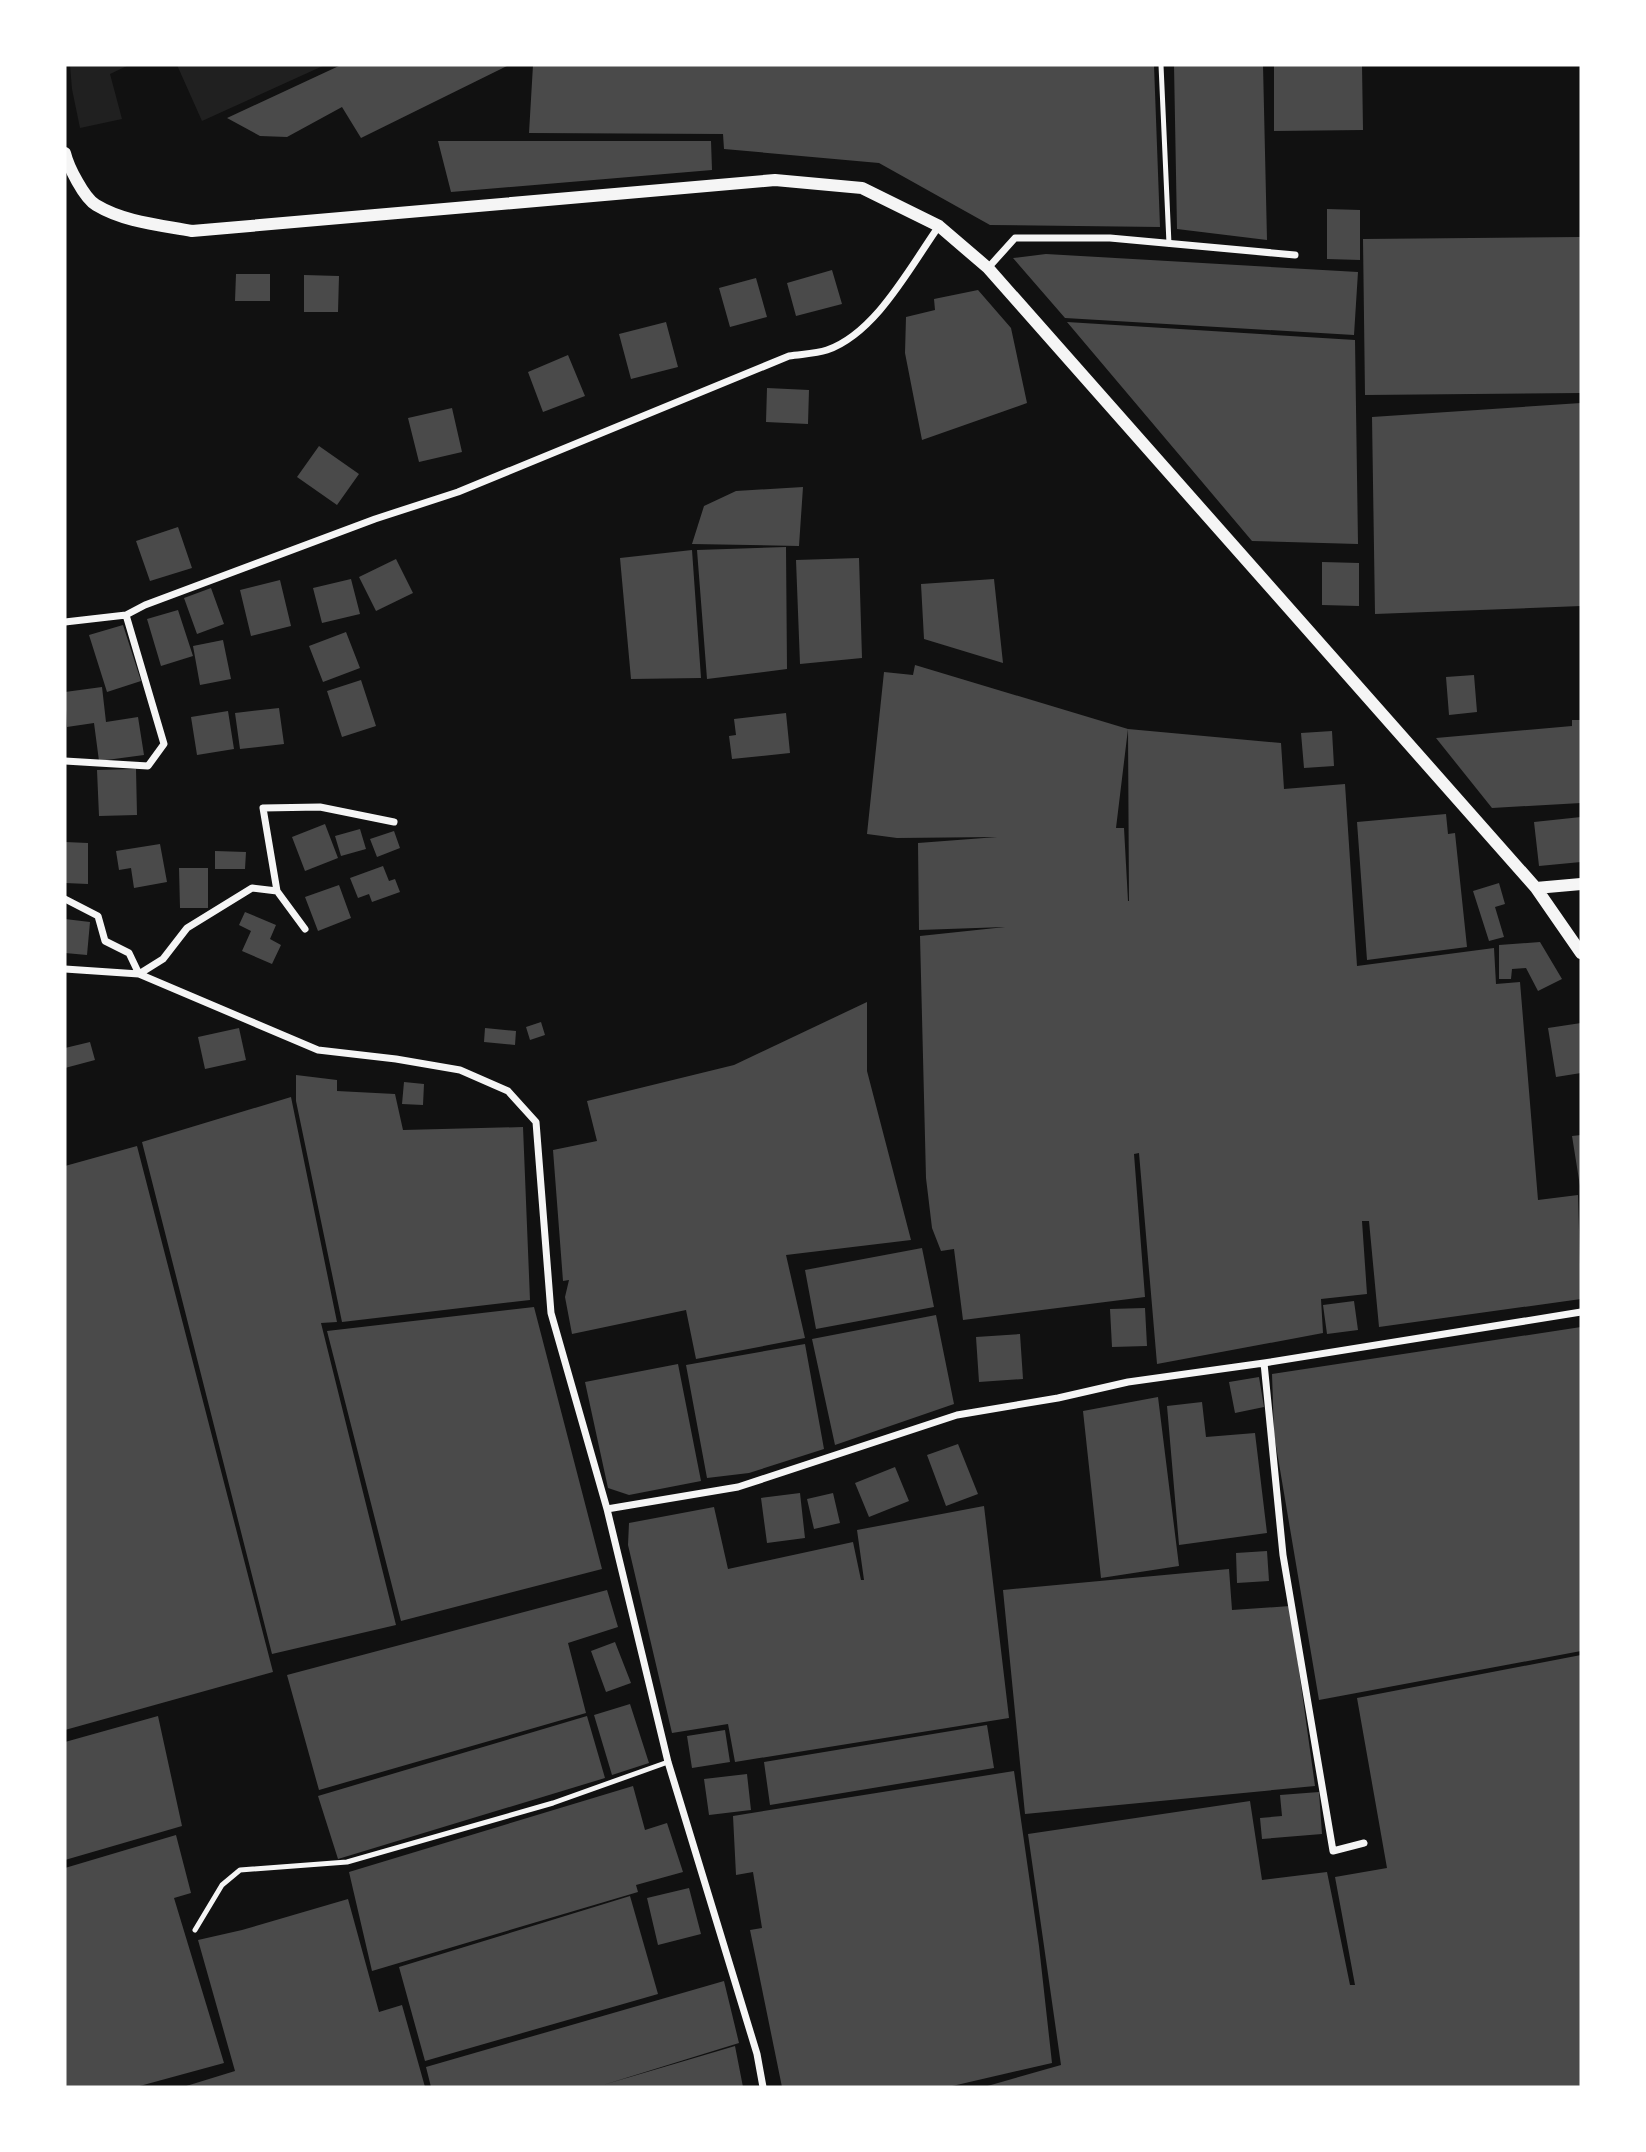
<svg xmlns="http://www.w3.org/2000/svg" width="1646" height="2152" viewBox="0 0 1646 2152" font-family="Poppins,sans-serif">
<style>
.green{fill:#202020}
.building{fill:#4a4a4a;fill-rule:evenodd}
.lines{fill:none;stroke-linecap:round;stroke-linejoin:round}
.service{stroke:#f5f5f5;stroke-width:5}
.minor{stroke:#f5f5f5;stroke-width:7}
.tertiary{stroke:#f5f5f5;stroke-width:12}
</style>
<rect width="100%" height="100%" fill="#111"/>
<!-- green -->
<path class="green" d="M 70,65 L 129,65 L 110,74 L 122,119 L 80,128 L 72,89 Z
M 177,65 L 325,65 L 202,121 Z"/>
<!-- building -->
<path class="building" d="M 341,65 L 509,65 L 361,138 L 342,107 L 287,137 L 260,136 L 227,118 Z
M 533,65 L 1154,65 L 1160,227 L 990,225 L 879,163 L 724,149 L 723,134 L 529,133 Z
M 1174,65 L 1263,65 L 1267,240 L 1177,229 Z
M 1274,65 L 1362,65 L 1363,130 L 1274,131 Z
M 438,141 L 711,141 L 712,170 L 451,192 Z
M 1327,209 L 1360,210 L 1360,260 L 1327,259 Z
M 1581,237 L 1581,393 L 1365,395 L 1363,239 Z
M 1046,254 L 1358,272 L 1354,335 L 1065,318 L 1013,258 Z
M 832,270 L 842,304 L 796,316 L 787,283 Z
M 236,274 L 270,274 L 270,301 L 235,301 Z
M 304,275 L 339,276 L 338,312 L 304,312 Z
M 756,278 L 767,317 L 730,327 L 719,288 Z
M 978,290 L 1011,328 L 1027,403 L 922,440 L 905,353 L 906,317 L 935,310 L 934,299 Z
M 666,322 L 678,367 L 631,379 L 619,334 Z
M 1067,322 L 1355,340 L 1358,544 L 1252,541 Z
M 568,355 L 585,396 L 543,412 L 528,372 Z
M 767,388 L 809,390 L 808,424 L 766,422 Z
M 1581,403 L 1581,606 L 1375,614 L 1372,417 Z
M 452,408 L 462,452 L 419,462 L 408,418 Z
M 319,446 L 359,474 L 337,505 L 297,477 Z
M 803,487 L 799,546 L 692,544 L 704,506 L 736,491 Z
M 178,527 L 192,568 L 150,581 L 136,541 Z
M 786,547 L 787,669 L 707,679 L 697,550 Z
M 692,550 L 701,678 L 631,679 L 620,558 Z
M 859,558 L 862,658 L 800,664 L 796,560 Z
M 396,559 L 413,593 L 376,611 L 359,577 Z
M 1322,562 L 1359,563 L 1359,606 L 1322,605 Z
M 351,579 L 360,614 L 322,623 L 313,588 Z
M 994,579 L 1003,663 L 924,639 L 921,584 Z
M 280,580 L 291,626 L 251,636 L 240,590 Z
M 211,588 L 224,624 L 197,634 L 184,598 Z
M 178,610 L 193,656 L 161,666 L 147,619 Z
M 123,625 L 141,681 L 107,692 L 89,635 Z
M 346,632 L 360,668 L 323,682 L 309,646 Z
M 223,640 L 231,679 L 200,685 L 193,646 Z
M 915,665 L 1128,729 L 1281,743 L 1284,789 L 1345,784 L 1357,966 L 1494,948 L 1496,984 L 1520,982 L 1538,1200 L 1578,1195 L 1581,1299 L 1379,1327 L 1369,1221 L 1362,1221 L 1367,1294 L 1321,1299 L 1323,1333 L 1157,1364 L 1139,1153 L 1134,1154 L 1145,1297 L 963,1320 L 954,1249 L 941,1251 L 932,1228 L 926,1178 L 920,936 L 1005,927 L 919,930 L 918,843 L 997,837 L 897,838 L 867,834 L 884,672 L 913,675 ZM 1128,729 L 1129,901 L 1128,901 L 1124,828 L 1116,828 Z
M 1474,675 L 1477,712 L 1449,715 L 1446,677 Z
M 361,680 L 376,726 L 342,737 L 327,691 Z
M 102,687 L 106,722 L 138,717 L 144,755 L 99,761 L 94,723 L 67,727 L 65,692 Z
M 279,708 L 284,744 L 240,749 L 235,713 Z
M 228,711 L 234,749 L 197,755 L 191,717 Z
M 786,713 L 790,753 L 732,759 L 729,736 L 736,735 L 734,719 Z
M 1572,720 L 1581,720 L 1581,803 L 1492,808 L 1436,738 L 1572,726 Z
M 1332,731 L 1334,766 L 1304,768 L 1301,733 Z
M 136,769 L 137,815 L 99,816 L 97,770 Z
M 1446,814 L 1448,834 L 1455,833 L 1467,947 L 1367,960 L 1357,822 Z
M 1581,817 L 1581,862 L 1539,866 L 1534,822 Z
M 325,824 L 338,858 L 305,871 L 292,837 Z
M 360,829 L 366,849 L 341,856 L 335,836 Z
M 394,831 L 400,848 L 377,857 L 370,839 Z
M 65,842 L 88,843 L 88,884 L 65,883 Z
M 160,844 L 167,882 L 134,888 L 131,868 L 119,870 L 116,851 Z
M 215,851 L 246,852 L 245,869 L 215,869 Z
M 383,866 L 389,881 L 395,879 L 400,892 L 372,902 L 369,894 L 358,898 L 350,878 Z
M 179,868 L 208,868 L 208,908 L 180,908 Z
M 1499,883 L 1505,904 L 1495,907 L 1504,937 L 1489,941 L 1473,891 Z
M 339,885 L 351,918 L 318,931 L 305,897 Z
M 245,912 L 276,925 L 270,939 L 281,945 L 272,964 L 242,951 L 251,931 L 239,925 Z
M 65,919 L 90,922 L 87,955 L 65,953 Z
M 1540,942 L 1562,979 L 1538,991 L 1526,968 L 1512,969 L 1511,979 L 1499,979 L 1499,945 Z
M 867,1002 L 867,1071 L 911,1240 L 786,1255 L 805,1338 L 696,1359 L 686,1310 L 572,1334 L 565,1297 L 569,1280 L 563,1281 L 553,1150 L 597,1141 L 587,1101 L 734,1065 Z
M 541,1022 L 545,1035 L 530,1040 L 526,1027 Z
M 1581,1023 L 1581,1073 L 1556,1077 L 1548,1028 Z
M 239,1028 L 246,1060 L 205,1069 L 198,1037 Z
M 485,1028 L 516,1031 L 515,1045 L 484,1042 Z
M 90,1042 L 95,1060 L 65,1068 L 65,1048 Z
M 296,1075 L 337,1080 L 337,1091 L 395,1094 L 403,1130 L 523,1127 L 530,1300 L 342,1322 L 296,1101 Z
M 404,1082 L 424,1084 L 423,1105 L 402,1104 Z
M 291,1097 L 337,1322 L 321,1323 L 396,1625 L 272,1654 L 142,1142 Z
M 1581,1135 L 1581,1186 L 1580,1186 L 1572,1136 Z
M 137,1146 L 273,1672 L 65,1730 L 65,1166 Z
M 922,1248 L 934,1307 L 816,1329 L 805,1270 Z
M 1354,1301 L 1358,1330 L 1327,1334 L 1323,1305 Z
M 534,1307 L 602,1569 L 401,1621 L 327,1331 Z
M 1145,1308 L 1147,1346 L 1112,1347 L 1110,1309 Z
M 936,1315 L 954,1404 L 835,1445 L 812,1339 Z
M 1581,1327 L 1581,1651 L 1319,1700 L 1274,1434 L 1272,1374 Z
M 1020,1334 L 1023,1379 L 979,1382 L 976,1337 Z
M 805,1344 L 824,1449 L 749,1473 L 707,1478 L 686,1365 Z
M 678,1364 L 701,1481 L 629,1495 L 608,1488 L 585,1382 Z
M 1259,1377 L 1264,1407 L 1235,1413 L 1229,1382 Z
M 1158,1397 L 1179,1566 L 1101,1578 L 1083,1411 Z
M 1202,1402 L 1206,1437 L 1255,1433 L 1267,1533 L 1179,1545 L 1167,1406 Z
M 958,1444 L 978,1494 L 946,1506 L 927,1455 Z
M 895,1467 L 909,1501 L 869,1517 L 855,1483 Z
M 800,1493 L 805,1538 L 767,1543 L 761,1498 Z
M 833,1493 L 840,1523 L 814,1529 L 807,1499 Z
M 984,1506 L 1009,1718 L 735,1762 L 728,1724 L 672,1733 L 628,1545 L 629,1523 L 714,1507 L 728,1569 L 853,1542 L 861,1580 L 864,1580 L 857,1530 Z
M 1267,1551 L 1269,1581 L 1237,1583 L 1236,1553 Z
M 1229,1569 L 1232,1610 L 1290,1606 L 1315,1786 L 1025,1814 L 1003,1590 Z
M 607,1590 L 618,1627 L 568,1643 L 586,1713 L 319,1790 L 287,1675 Z
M 615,1642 L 631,1683 L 606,1692 L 591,1651 Z
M 1581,1655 L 1581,2087 L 984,2087 L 1061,2065 L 1028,1834 L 1250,1801 L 1262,1880 L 1327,1872 L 1350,1985 L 1355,1985 L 1335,1877 L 1387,1868 L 1357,1698 Z
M 630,1704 L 649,1763 L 612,1775 L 594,1715 Z
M 158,1716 L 182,1826 L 65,1860 L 65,1742 Z
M 587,1716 L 605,1778 L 338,1859 L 318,1796 Z
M 987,1725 L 994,1768 L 770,1805 L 764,1762 Z
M 725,1730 L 730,1762 L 692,1768 L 687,1736 Z
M 1014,1771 L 1039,1946 L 1052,2063 L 948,2087 L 782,2087 L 750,1930 L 762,1928 L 753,1872 L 736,1875 L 733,1816 Z
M 747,1774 L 751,1810 L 709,1815 L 704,1779 Z
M 633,1786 L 645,1830 L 667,1823 L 683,1872 L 636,1885 L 638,1892 L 372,1971 L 349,1872 Z
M 1319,1792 L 1322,1834 L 1262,1839 L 1260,1818 L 1282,1816 L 1280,1795 Z
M 176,1835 L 191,1893 L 174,1898 L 224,2063 L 136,2087 L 65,2087 L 65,1868 Z
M 689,1888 L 701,1934 L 658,1945 L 647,1898 Z
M 630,1896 L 658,1994 L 425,2061 L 399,1967 Z
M 348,1899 L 379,2012 L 402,2005 L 425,2087 L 183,2087 L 235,2071 L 198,1940 L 242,1930 Z
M 724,1981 L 739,2043 L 603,2085 L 735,2046 L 743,2087 L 431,2087 L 426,2067 Z"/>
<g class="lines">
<!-- service -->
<path class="service" d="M 1161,65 L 1169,244
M 195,1930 L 222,1885 L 240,1870 L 347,1862 L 553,1803 L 668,1762"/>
<!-- minor -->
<path class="minor" d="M 988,268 L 1015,238 L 1110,238 L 1295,255
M 65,622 L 126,615 L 145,605 L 375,519 L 458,492 L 789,356 C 801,354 815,354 827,350 C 876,333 910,267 939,226
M 65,761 L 148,766 L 164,744 L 126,615
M 277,891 L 263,808 L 320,807 L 394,822
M 65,899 L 98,916 L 105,941 L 129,953 L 139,974 L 163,959 L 187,928 L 252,888 L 277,891 L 305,929
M 65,969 L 139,974 L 318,1050 L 396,1059 L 460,1070 L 508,1091 L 536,1122 L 551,1313 L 607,1509 L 668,1762 L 757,2054 L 763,2087
M 1264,1363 L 1283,1555 L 1333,1851 L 1364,1843
M 607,1509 L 738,1487 L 957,1415 L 1058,1398 L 1128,1382 L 1264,1363 L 1581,1312"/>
<!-- tertiary -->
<path class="tertiary" d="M 65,153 C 68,166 84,198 96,205 C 124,222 160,225 192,231 L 775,180 L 862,188 L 939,226 L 988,268 L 1536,888 L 1581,953
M 1536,888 L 1581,884"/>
</g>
<!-- border -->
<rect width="1646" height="2152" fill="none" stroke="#ffffff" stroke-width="133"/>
</svg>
